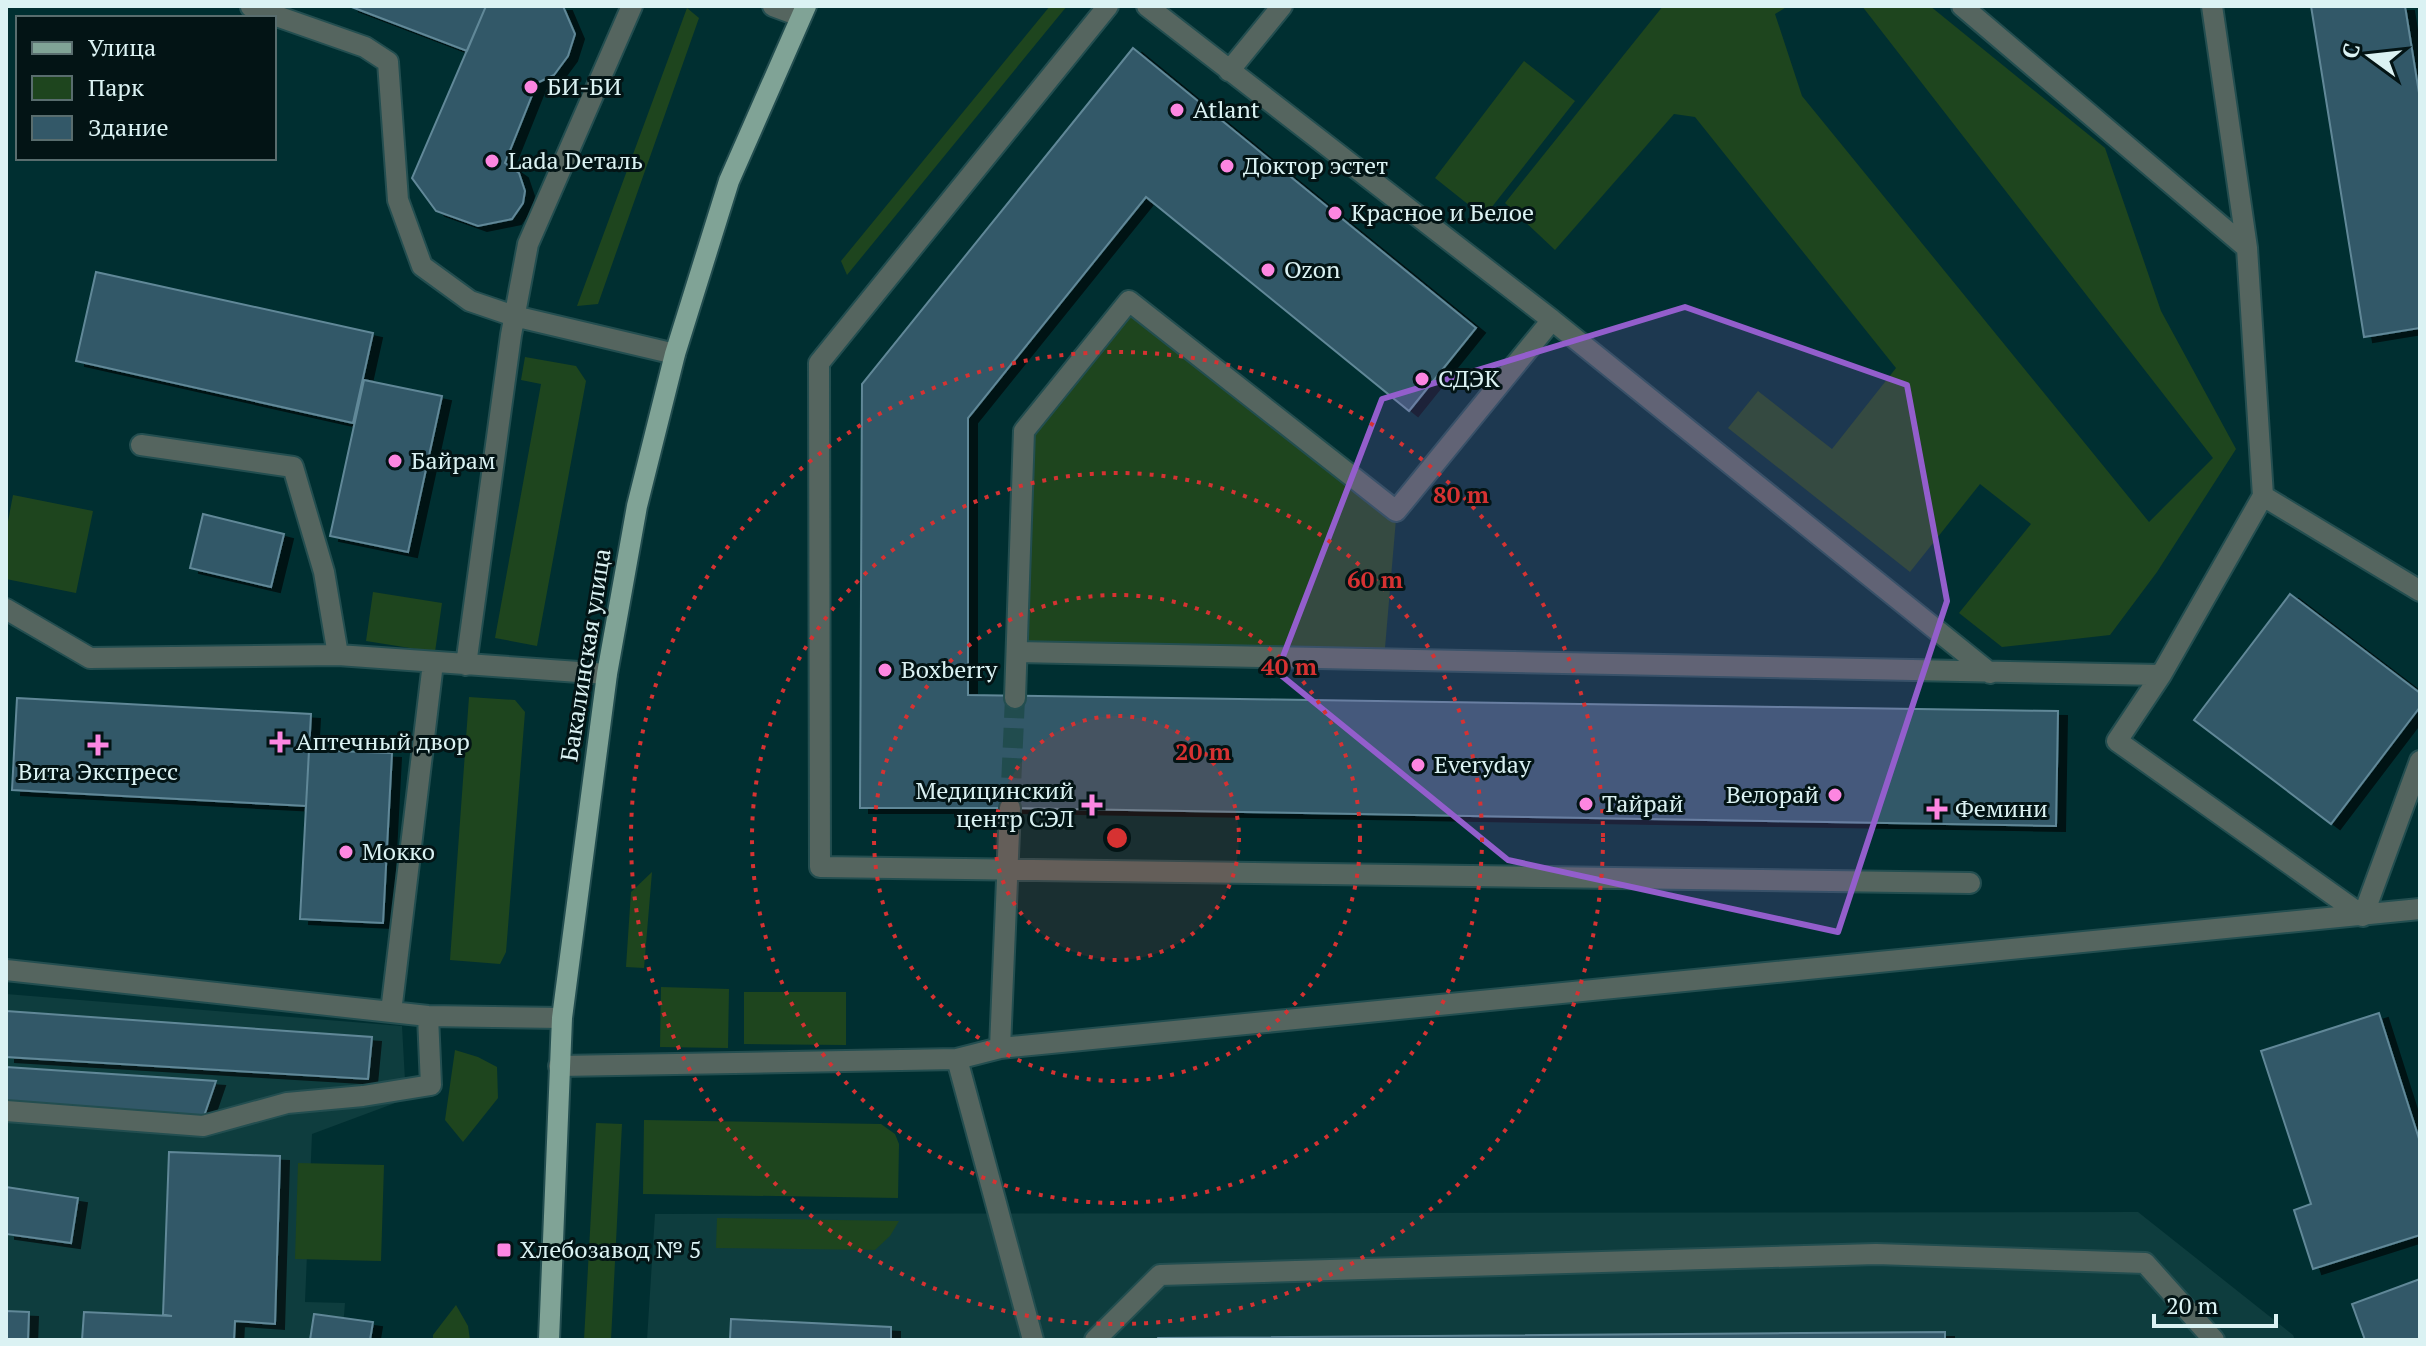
<svg xmlns="http://www.w3.org/2000/svg" width="2426" height="1346" viewBox="0 0 2426 1346" font-family="'PT Serif',serif">
<style>
.built{fill:#0e3d3e}
.green{fill:#1e451e}
.building{fill:#335868;stroke:#618898;stroke-width:2;filter:url(#shadow)}
.lines{fill:none;stroke-linecap:round;stroke-linejoin:round}
.minor-tunnel{stroke:#214c4e;stroke-width:20;stroke-dasharray:20 10;stroke-linecap:butt}
.minor-casing{stroke:#234e50;stroke-width:24}
.major-casing{stroke:#234e50;stroke-width:24}
.minor{stroke:#55655f;stroke-width:20}
.major{stroke:#80a396;stroke-width:20}
.marked{fill:#935ecc;fill-opacity:0.2;stroke:#935ecc;stroke-width:6;stroke-linejoin:round}
.ring{fill:none;stroke:#d63232;stroke-width:4;stroke-dasharray:4 8}
.poi-dot{fill:#fd86e1;stroke:#031415;stroke-width:3}
.labels{text-anchor:middle;stroke-width:6;stroke-linejoin:round;paint-order:stroke}
.poi-label{font-size:24px;fill:#dbf2f3;stroke:#031415;text-anchor:start}
.street-label{font-size:24px;fill:#dbf2f3;stroke:#031415}
.centre{fill:#d63232;stroke:#031415;stroke-width:4}
.ring-label{font-size:24px;text-anchor:middle;font-weight:bold;fill:#d63232;stroke:#031415;stroke-width:6;stroke-linejoin:round;paint-order:stroke}
</style>
<defs>
<filter id="shadow"><feDropShadow dx="9" dy="5" stdDeviation="0" flood-color="#0009"/></filter>
</defs>
<rect width="100%" height="100%" fill="#002f31"/>
<!-- built -->
<path class="built" d="M 6,994 L 402,1026 L 406,1099 L 312,1134 L 305,1302 L 345,1303 L 342,1340 L 6,1340 Z
M 2138,1212 L 2293,1335 L 2295,1340 L 647,1340 L 655,1214 Z"/>
<!-- green -->
<path class="green" d="M 1050,6 L 1067,6 L 847,275 L 841,261 Z
M 1663,6 L 1788,6 L 1775,14 L 1802,96 L 2149,522 L 2213,458 L 1862,6 L 1930,6 L 2105,148 L 2161,311 L 2236,449 L 2157,572 L 2110,635 L 2002,647 L 1959,613 L 2031,524 L 1980,484 L 1910,572 L 1728,428 L 1758,391 L 1832,449 L 1896,368 L 1695,117 L 1674,114 L 1555,250 L 1505,203 Z
M 687,8 L 699,18 L 598,304 L 577,306 Z
M 1524,61 L 1575,101 L 1484,217 L 1435,178 Z
M 1130,315 L 1396,519 L 1385,648 L 1027,652 L 1034,435 Z
M 525,357 L 576,366 L 586,381 L 537,646 L 495,638 L 541,384 L 521,380 Z
M 13,495 L 93,511 L 76,593 L 6,579 L 6,532 Z
M 373,592 L 442,603 L 435,652 L 366,641 Z
M 469,697 L 515,700 L 525,712 L 506,952 L 500,964 L 450,960 Z
M 652,872 L 644,968 L 626,967 L 631,892 Z
M 661,987 L 729,989 L 728,1048 L 660,1047 Z
M 744,992 L 846,992 L 846,1045 L 744,1044 Z
M 455,1050 L 478,1057 L 497,1067 L 498,1098 L 463,1142 L 445,1120 Z
M 644,1120 L 881,1124 L 895,1134 L 899,1144 L 898,1198 L 643,1194 Z
M 596,1123 L 622,1124 L 611,1340 L 584,1340 Z
M 298,1163 L 384,1165 L 381,1261 L 295,1259 Z
M 717,1218 L 899,1221 L 890,1236 L 875,1250 L 716,1248 Z
M 456,1305 L 468,1326 L 470,1340 L 433,1340 L 433,1335 Z"/>
<!-- building -->
<path class="building" d="M 349,6 L 486,6 L 467,51 Z
M 486,6 L 563,6 L 575,34 L 568,56 L 554,75 L 537,83 L 505,163 L 519,173 L 525,191 L 523,203 L 512,219 L 478,226 L 436,211 L 412,178 Z
M 2311,6 L 2405,6 L 2420,99 L 2420,328 L 2364,337 Z
M 1133,48 L 1476,328 L 1409,411 L 1146,197 L 968,418 L 968,695 L 2058,711 L 2056,826 L 1010,808 L 860,808 L 862,384 Z
M 96,272 L 373,333 L 353,423 L 76,361 Z
M 364,380 L 442,396 L 408,552 L 330,536 Z
M 203,514 L 284,534 L 271,587 L 190,568 Z
M 2290,594 L 2420,693 L 2420,707 L 2331,824 L 2194,720 Z
M 17,698 L 311,714 L 306,806 L 12,790 Z
M 309,750 L 392,753 L 383,923 L 300,919 Z
M 6,1011 L 372,1037 L 368,1079 L 6,1057 Z
M 2379,1013 L 2420,1142 L 2420,1235 L 2313,1269 L 2294,1210 L 2311,1204 L 2261,1051 Z
M 6,1067 L 216,1081 L 202,1122 L 6,1104 Z
M 169,1152 L 280,1156 L 275,1324 L 235,1321 L 234,1340 L 82,1340 L 84,1312 L 172,1316 L 163,1315 Z
M 6,1187 L 78,1198 L 71,1243 L 6,1234 Z
M 2420,1279 L 2420,1340 L 2365,1340 L 2352,1304 Z
M 6,1311 L 29,1312 L 28,1340 L 6,1340 Z
M 314,1314 L 373,1322 L 370,1340 L 310,1340 Z
M 731,1319 L 891,1327 L 891,1340 L 730,1340 Z
M 1945,1332 L 1945,1340 L 1157,1340 L 1158,1338 Z"/>
<g class="lines">
<!-- minor-tunnel -->
<path class="minor-tunnel" d="M 1010,808 L 1015,698"/>
<!-- minor casing -->
<g class="minor-casing">
<path id="minor" d="M 773,6 L 800,16
M 1108,6 L 819,363 L 820,867 L 1970,883
M 1962,6 L 2247,248
M 2212,6 L 2247,248 L 2263,496 L 2161,675 L 2117,741 L 2363,916 L 2420,761
M 251,7 L 365,47 L 388,62 L 398,200 L 422,266 L 470,301 L 514,316 L 675,354
M 1229,71 L 1282,6
M 1552,320 L 1990,673
M 141,445 L 293,467 L 324,572 L 338,655
M 2263,496 L 2420,591
M 6,609 L 90,658 L 338,655 L 607,674
M 1017,652 L 2161,675
M 466,665 L 511,335 L 528,244 L 632,6
M 1015,698 L 1024,431 L 1129,301 L 1396,511 L 1552,320 L 1147,6
M 6,970 L 428,1016 L 562,1018
M 391,1012 L 433,663
M 1000,1048 L 2420,909
M 957,1059 L 1033,1340
M 559,1066 L 957,1059 L 1000,1048 L 1010,808
M 6,1111 L 203,1126 L 287,1103 L 363,1096 L 431,1085 L 428,1016
M 1095,1340 L 1160,1275 L 1876,1254 L 2145,1263 L 2214,1340"/>
</g>
<!-- major casing -->
<g class="major-casing">
<path id="major" d="M 549,1340 L 562,1018 L 607,674 L 637,506 L 675,354 L 729,181 L 806,6"/>
</g>
<!-- minor -->
<use href="#minor" class="minor"/>
<!-- major -->
<use href="#major" class="major"/>
</g>
<!-- marked area -->
<path class="marked" d="M 1685,307 L 1907,385 L 1947,601 L 1838,932 L 1508,860 L 1277,672 L 1382,399 Z"/>
<!-- distance rings -->
<circle cx="1117" cy="838" r="122" fill="#d63232" fill-opacity=".12"/>
<g class="ring">
<circle cx="1117" cy="838" r="122"/>
<circle cx="1117" cy="838" r="243"/>
<circle cx="1117" cy="838" r="365"/>
<circle cx="1117" cy="838" r="486"/>
</g>
<!-- markers -->
<g class="poi-dot">
<circle cx="531" cy="87" r="8"/>
<circle cx="1177" cy="110" r="8"/>
<circle cx="492" cy="161" r="8"/>
<circle cx="1227" cy="166" r="8"/>
<circle cx="1335" cy="213" r="8"/>
<circle cx="1268" cy="270" r="8"/>
<circle cx="1422" cy="379" r="8"/>
<circle cx="395" cy="461" r="8"/>
<circle cx="885" cy="670" r="8"/>
<path d="M276 730h8v8h8v8h-8v8h-8v-8h-8v-8h8z"/>
<path d="M94 733h8v8h8v8h-8v8h-8v-8h-8v-8h8z"/>
<circle cx="1418" cy="765" r="8"/>
<circle cx="1835" cy="795" r="8"/>
<circle cx="1586" cy="804" r="8"/>
<path d="M1088 793h8v8h8v8h-8v8h-8v-8h-8v-8h8z"/>
<path d="M1933 797h8v8h8v8h-8v8h-8v-8h-8v-8h8z"/>
<circle cx="346" cy="852" r="8"/>
<rect x="496" y="1242" width="16" height="16" rx="4"/>
</g>
<g class="labels">
<!-- poi labels -->
<g class="poi-label">
<text x="547" y="95">БИ-БИ</text>
<text x="1193" y="118">Atlant</text>
<text x="508" y="169">Lada Dеталь</text>
<text x="1243" y="174">Доктор эстет</text>
<text x="1351" y="221">Красное и Белое</text>
<text x="1284" y="278">Ozon</text>
<text x="1438" y="387">СДЭК</text>
<text x="411" y="469">Байрам</text>
<text x="901" y="678">Boxberry</text>
<text x="296" y="750">Аптечный двор</text>
<text x="1434" y="773">Everyday</text>
<text x="98" y="780" text-anchor="middle">Вита Экспресс</text>
<text x="1074" y="799" text-anchor="end">Медицинский<tspan x="1074" dy="28">центр СЭЛ</tspan></text>
<text x="1819" y="803" text-anchor="end">Велорай</text>
<text x="1602" y="812">Тайрай</text>
<text x="1955" y="817">Фемини</text>
<text x="362" y="860">Мокко</text>
<text x="520" y="1258">Хлебозавод № 5</text>
</g>
<!-- street labels -->
<g class="street-label">
<text transform="translate(586 655) rotate(-81)" y="8">Бакалинская улица</text>
</g>
</g>
<circle cx="1117" cy="838" r="12" class="centre"/>
<g class="ring-label">
<text x="1461" y="503">80 m</text>
<text x="1375" y="588">60 m</text>
<text x="1289" y="675">40 m</text>
<text x="1203" y="760">20 m</text>
</g>
<!-- border -->
<rect width="2426" height="1346" fill="none" stroke="#dbf2f3" stroke-width="16"/>
<!-- legend -->
<rect x="16" y="16" width="260" height="144" fill="#031415" stroke="#596d6e" stroke-width="2"/>
<rect x="32" y="42" width="40" height="12" fill="#80a396" stroke="#596d6e" stroke-width="2"/>
<text x="88" y="56" font-size="24" fill="#dbf2f3">Улица</text>
<rect x="32" y="76" width="40" height="24" fill="#1e451e" stroke="#596d6e" stroke-width="2"/>
<text x="88" y="96" font-size="24" fill="#dbf2f3">Парк</text>
<rect x="32" y="116" width="40" height="24" fill="#335868" stroke="#596d6e" stroke-width="2"/>
<text x="88" y="136" font-size="24" fill="#dbf2f3">Здание</text>
<!-- north arrow -->
<g transform="translate(2370 56) rotate(285)" stroke="#031415" stroke-width="6" paint-order="stroke">
<path d="M0-6L14 30L0 20L-14 30Z" fill="#dbf2f3"/>
<text y="-12" font-size="22" font-weight="bold" text-anchor="middle" fill="#dbf2f3">С</text>
</g>
<!-- scale -->
<path d="M2154 1314v12h122v-12" fill="none" stroke="#dbf2f3" stroke-width="4"/>
<text x="2166" y="1314" font-size="24" fill="#dbf2f3" stroke="#031415" stroke-width="6" paint-order="stroke">20 m</text>
</svg>
